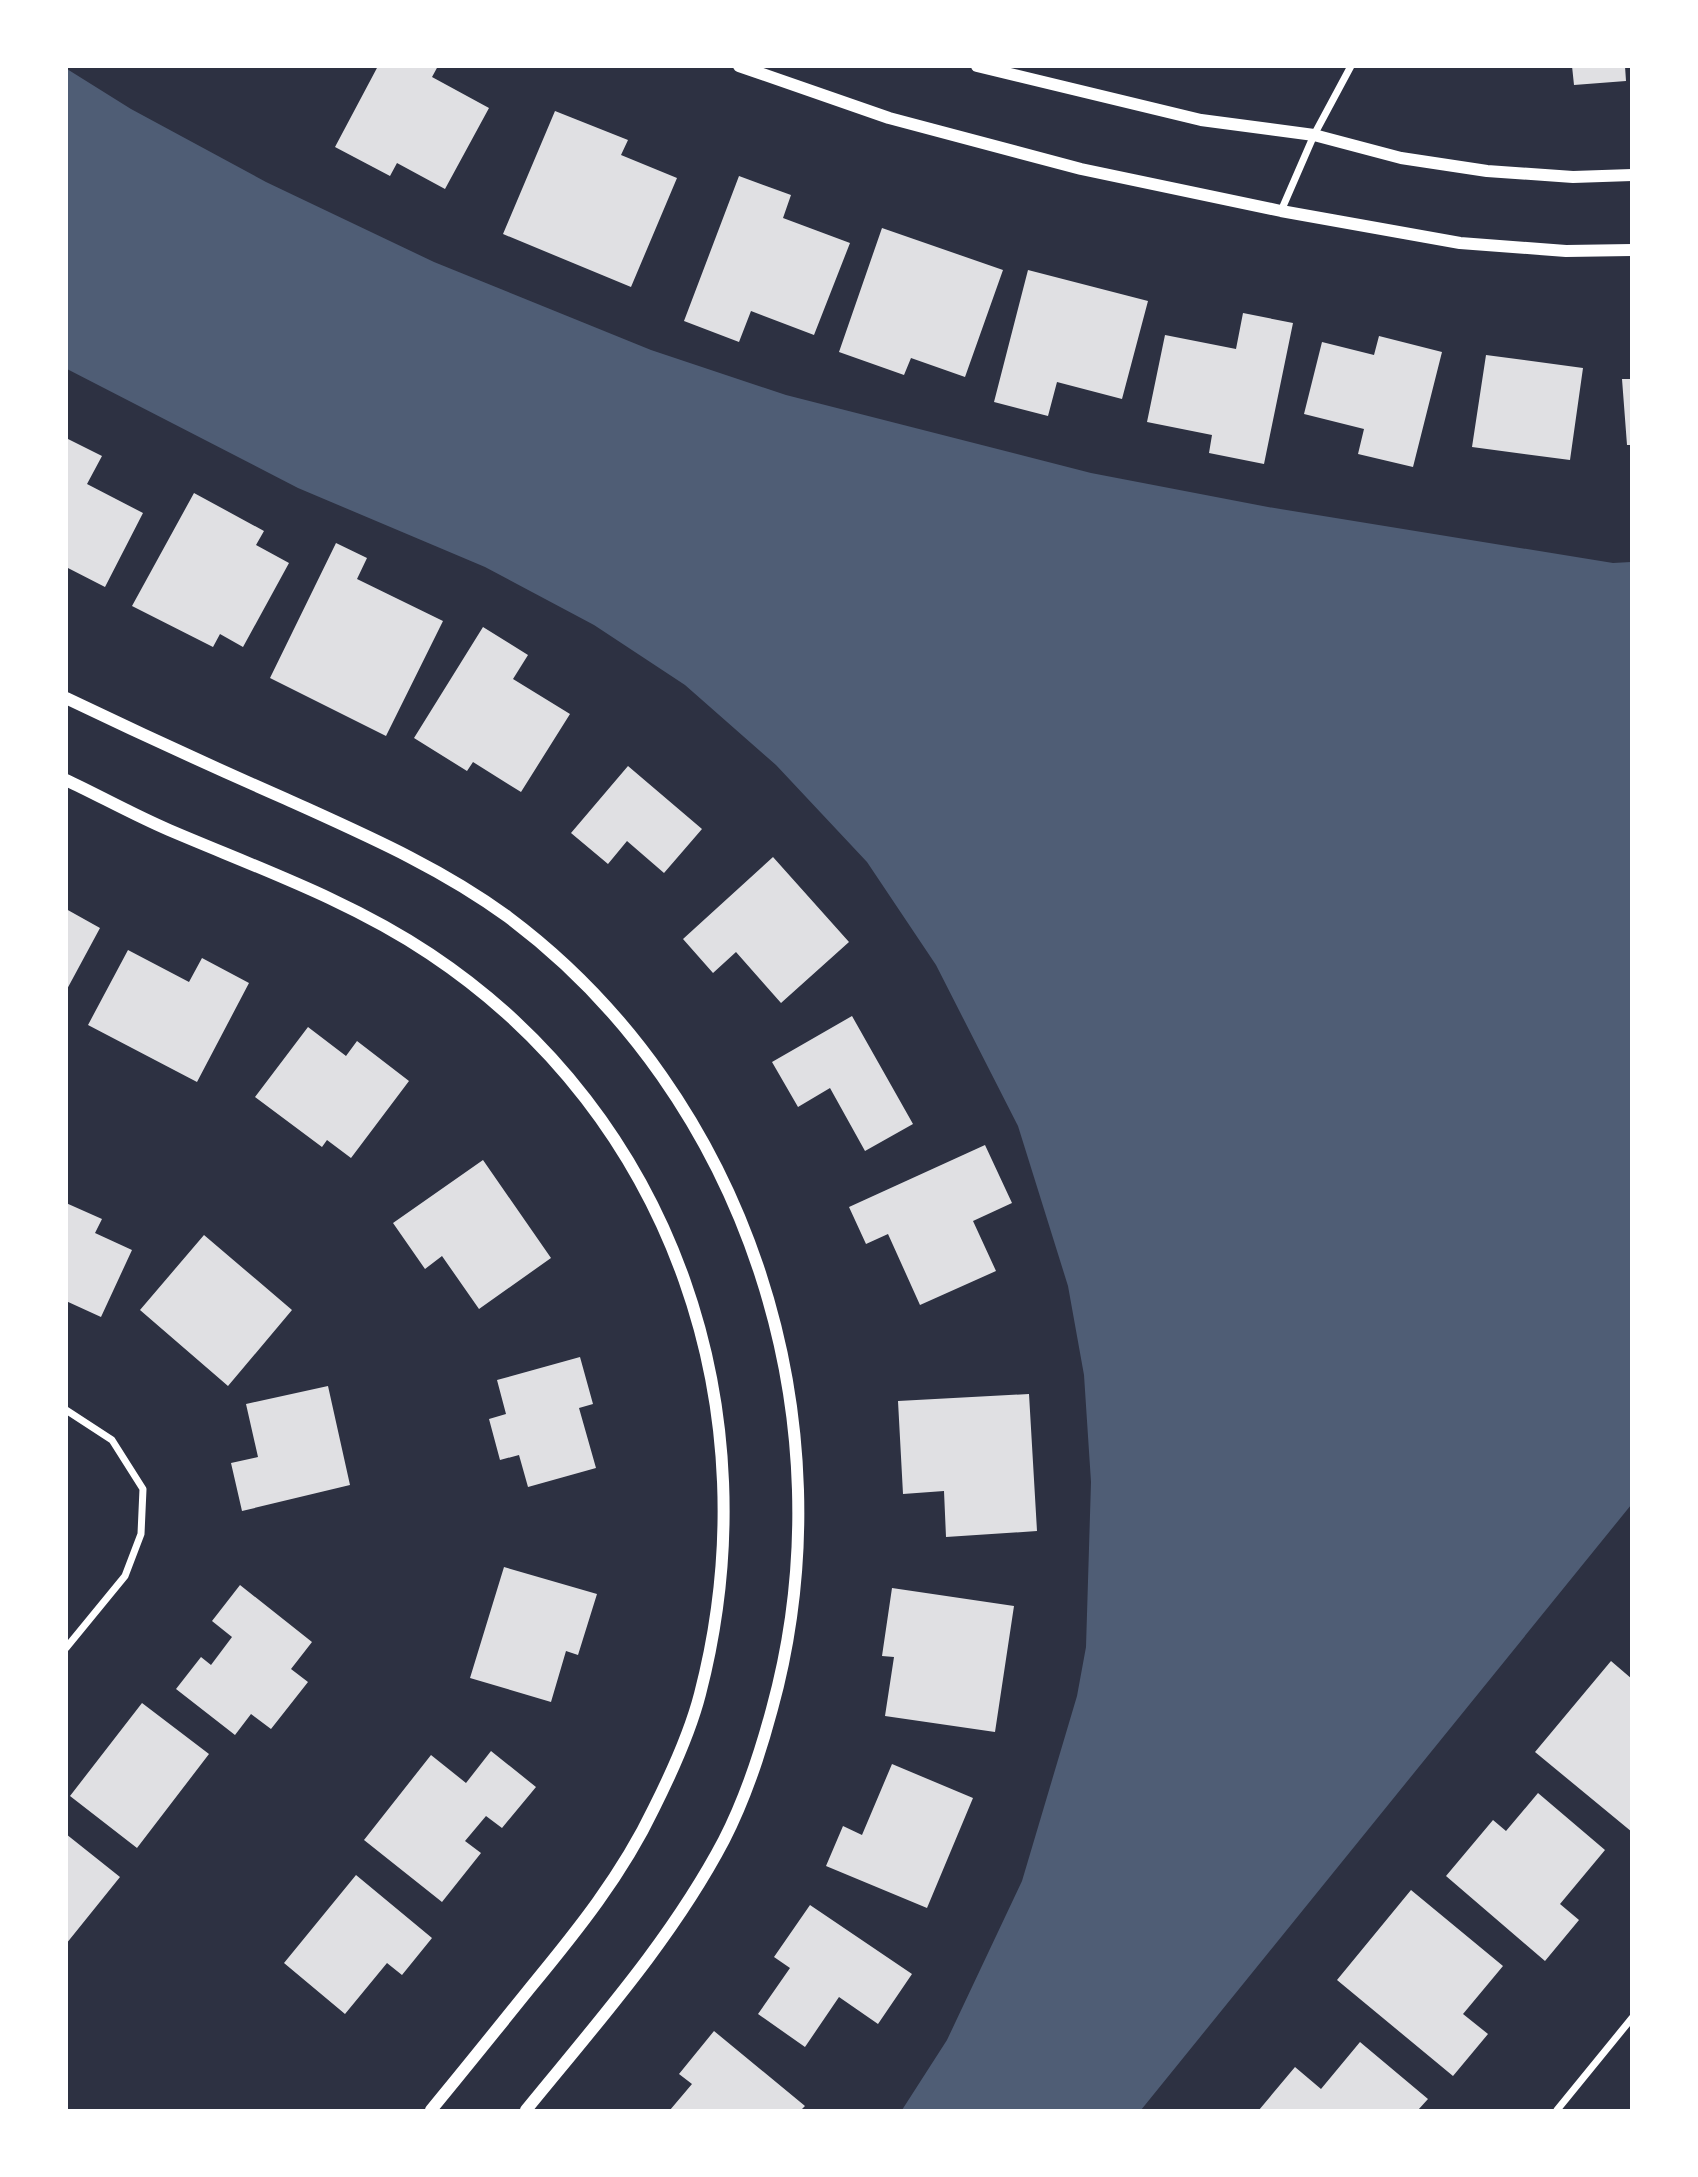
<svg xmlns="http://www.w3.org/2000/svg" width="1698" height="2177" viewBox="0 0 1698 2177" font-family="'Roboto Serif',serif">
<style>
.water{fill:#4f5d75}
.building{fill:#e0e0e3}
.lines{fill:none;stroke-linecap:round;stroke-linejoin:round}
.minor{stroke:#fff;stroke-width:7}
.tertiary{stroke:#fff;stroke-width:12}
</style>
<rect width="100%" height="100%" fill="#2d3142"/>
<!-- water -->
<path class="water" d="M 67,69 L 131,109 L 266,182 L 434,262 L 651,350 L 786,395 L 1091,473 L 1268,507 L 1613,563 L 1631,562 L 1631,1505 L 1141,2110 L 902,2110 L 947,2040 L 1022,1881 L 1077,1696 L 1086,1647 L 1091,1482 L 1084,1375 L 1068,1286 L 1018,1126 L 936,965 L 867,862 L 776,765 L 685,685 L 594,625 L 485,567 L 298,488 L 67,369 Z"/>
<!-- building -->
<path class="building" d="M 378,66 L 438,66 L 432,77 L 489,108 L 445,189 L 397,163 L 390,176 L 335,147 Z
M 1572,66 L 1625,66 L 1626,81 L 1574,85 Z
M 555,111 L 628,140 L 621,155 L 677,178 L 631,287 L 503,234 Z
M 739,176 L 791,195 L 783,218 L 850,243 L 814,335 L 751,311 L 739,342 L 684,321 Z
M 882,228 L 1003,270 L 965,377 L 911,358 L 904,375 L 839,352 Z
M 1028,270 L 1148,301 L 1122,399 L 1057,382 L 1048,416 L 994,402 Z
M 1243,313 L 1293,323 L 1264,464 L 1209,453 L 1212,435 L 1147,422 L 1165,335 L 1236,349 Z
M 1379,336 L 1442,352 L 1413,467 L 1358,454 L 1364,429 L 1304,414 L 1322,342 L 1374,355 Z
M 1486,355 L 1583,368 L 1570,460 L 1472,447 Z
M 1622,379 L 1632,379 L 1632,445 L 1627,445 Z
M 66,438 L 102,456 L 87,484 L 143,513 L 105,587 L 66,567 Z
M 194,493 L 264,531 L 256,545 L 289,563 L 243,647 L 220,634 L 213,647 L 132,606 Z
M 336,543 L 367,558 L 357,579 L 443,621 L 386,736 L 270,678 Z
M 483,627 L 528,655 L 513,679 L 570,714 L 521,792 L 473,762 L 467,771 L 414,738 Z
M 628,766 L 702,829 L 664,873 L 627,841 L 608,864 L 571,833 Z
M 773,857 L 849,942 L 781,1003 L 736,952 L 713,973 L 683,939 Z
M 66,909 L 100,928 L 66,991 Z
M 128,950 L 189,982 L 202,958 L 249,983 L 197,1082 L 88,1025 Z
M 852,1016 L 913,1124 L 865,1151 L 830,1088 L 798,1107 L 772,1062 Z
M 308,1027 L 346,1056 L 357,1041 L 409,1081 L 351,1158 L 327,1140 L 322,1147 L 255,1097 Z
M 985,1145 L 1012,1203 L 973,1221 L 996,1271 L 920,1305 L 888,1234 L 866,1244 L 849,1207 Z
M 483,1160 L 551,1258 L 479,1309 L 442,1256 L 425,1269 L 393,1223 Z
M 66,1203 L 102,1219 L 95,1233 L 132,1250 L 101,1317 L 66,1301 Z
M 204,1235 L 292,1310 L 228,1386 L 140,1310 Z
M 580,1357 L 593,1404 L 579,1408 L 596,1468 L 528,1487 L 519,1455 L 500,1460 L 489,1419 L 506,1414 L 497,1380 Z
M 328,1386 L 350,1485 L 242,1511 L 231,1463 L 258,1457 L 246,1404 Z
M 1029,1394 L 1037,1531 L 946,1537 L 944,1491 L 903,1494 L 898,1401 Z
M 504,1567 L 597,1594 L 578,1655 L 566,1651 L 551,1702 L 470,1678 Z
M 240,1585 L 312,1642 L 291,1669 L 308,1682 L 271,1729 L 251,1714 L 235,1735 L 176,1689 L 201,1657 L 211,1665 L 232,1637 L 212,1621 Z
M 892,1588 L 1014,1606 L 995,1732 L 885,1716 L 894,1657 L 882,1656 Z
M 1611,1661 L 1632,1679 L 1632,1832 L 1535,1752 Z
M 142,1703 L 209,1754 L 137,1848 L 70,1796 Z
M 491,1751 L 536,1787 L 502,1828 L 486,1816 L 465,1841 L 481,1853 L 442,1902 L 364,1840 L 431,1755 L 466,1783 Z
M 892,1764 L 973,1798 L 927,1908 L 826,1866 L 843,1826 L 862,1835 Z
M 1538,1793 L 1605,1850 L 1560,1904 L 1579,1920 L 1545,1961 L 1446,1876 L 1493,1820 L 1506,1831 Z
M 66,1834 L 120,1877 L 66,1944 Z
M 356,1875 L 432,1938 L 402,1975 L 387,1963 L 345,2014 L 284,1963 Z
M 1411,1890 L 1503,1966 L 1463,2014 L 1488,2034 L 1453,2076 L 1337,1980 Z
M 810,1905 L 912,1974 L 878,2024 L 839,1997 L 805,2047 L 758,2014 L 790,1968 L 774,1957 Z
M 714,2031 L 805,2106 L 801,2110 L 670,2110 L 692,2084 L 679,2074 Z
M 1360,2042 L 1428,2099 L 1418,2110 L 1259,2110 L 1295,2067 L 1321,2089 Z"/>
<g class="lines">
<!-- minor -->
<path class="minor" d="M 1281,211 L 1314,135 L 1351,66
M 66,1410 L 112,1440 L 143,1489 L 141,1534 L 125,1576 L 66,1648
M 1557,2110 L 1632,2018"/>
<!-- tertiary -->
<path class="tertiary" d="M 739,66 L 889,118 L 1081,169 L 1281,211 L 1460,243 L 1566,251 L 1632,250
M 977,66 L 1201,120 L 1314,135 L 1401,158 L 1487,171 L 1573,177 L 1632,175
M 66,698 C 139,733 213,767 286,799 C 363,834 440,867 508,917 C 749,1097 851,1422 772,1709 C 760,1754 745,1799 724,1840 C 672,1939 596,2024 526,2110
M 66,780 C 100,796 134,815 169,830 C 258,868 349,900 430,954 C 675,1117 773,1413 700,1694 C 690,1733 672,1772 654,1808 C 622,1875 577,1931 530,1988 C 497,2029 464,2070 431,2110"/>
</g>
<!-- border -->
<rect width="1698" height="2177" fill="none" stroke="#ffffff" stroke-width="136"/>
</svg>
